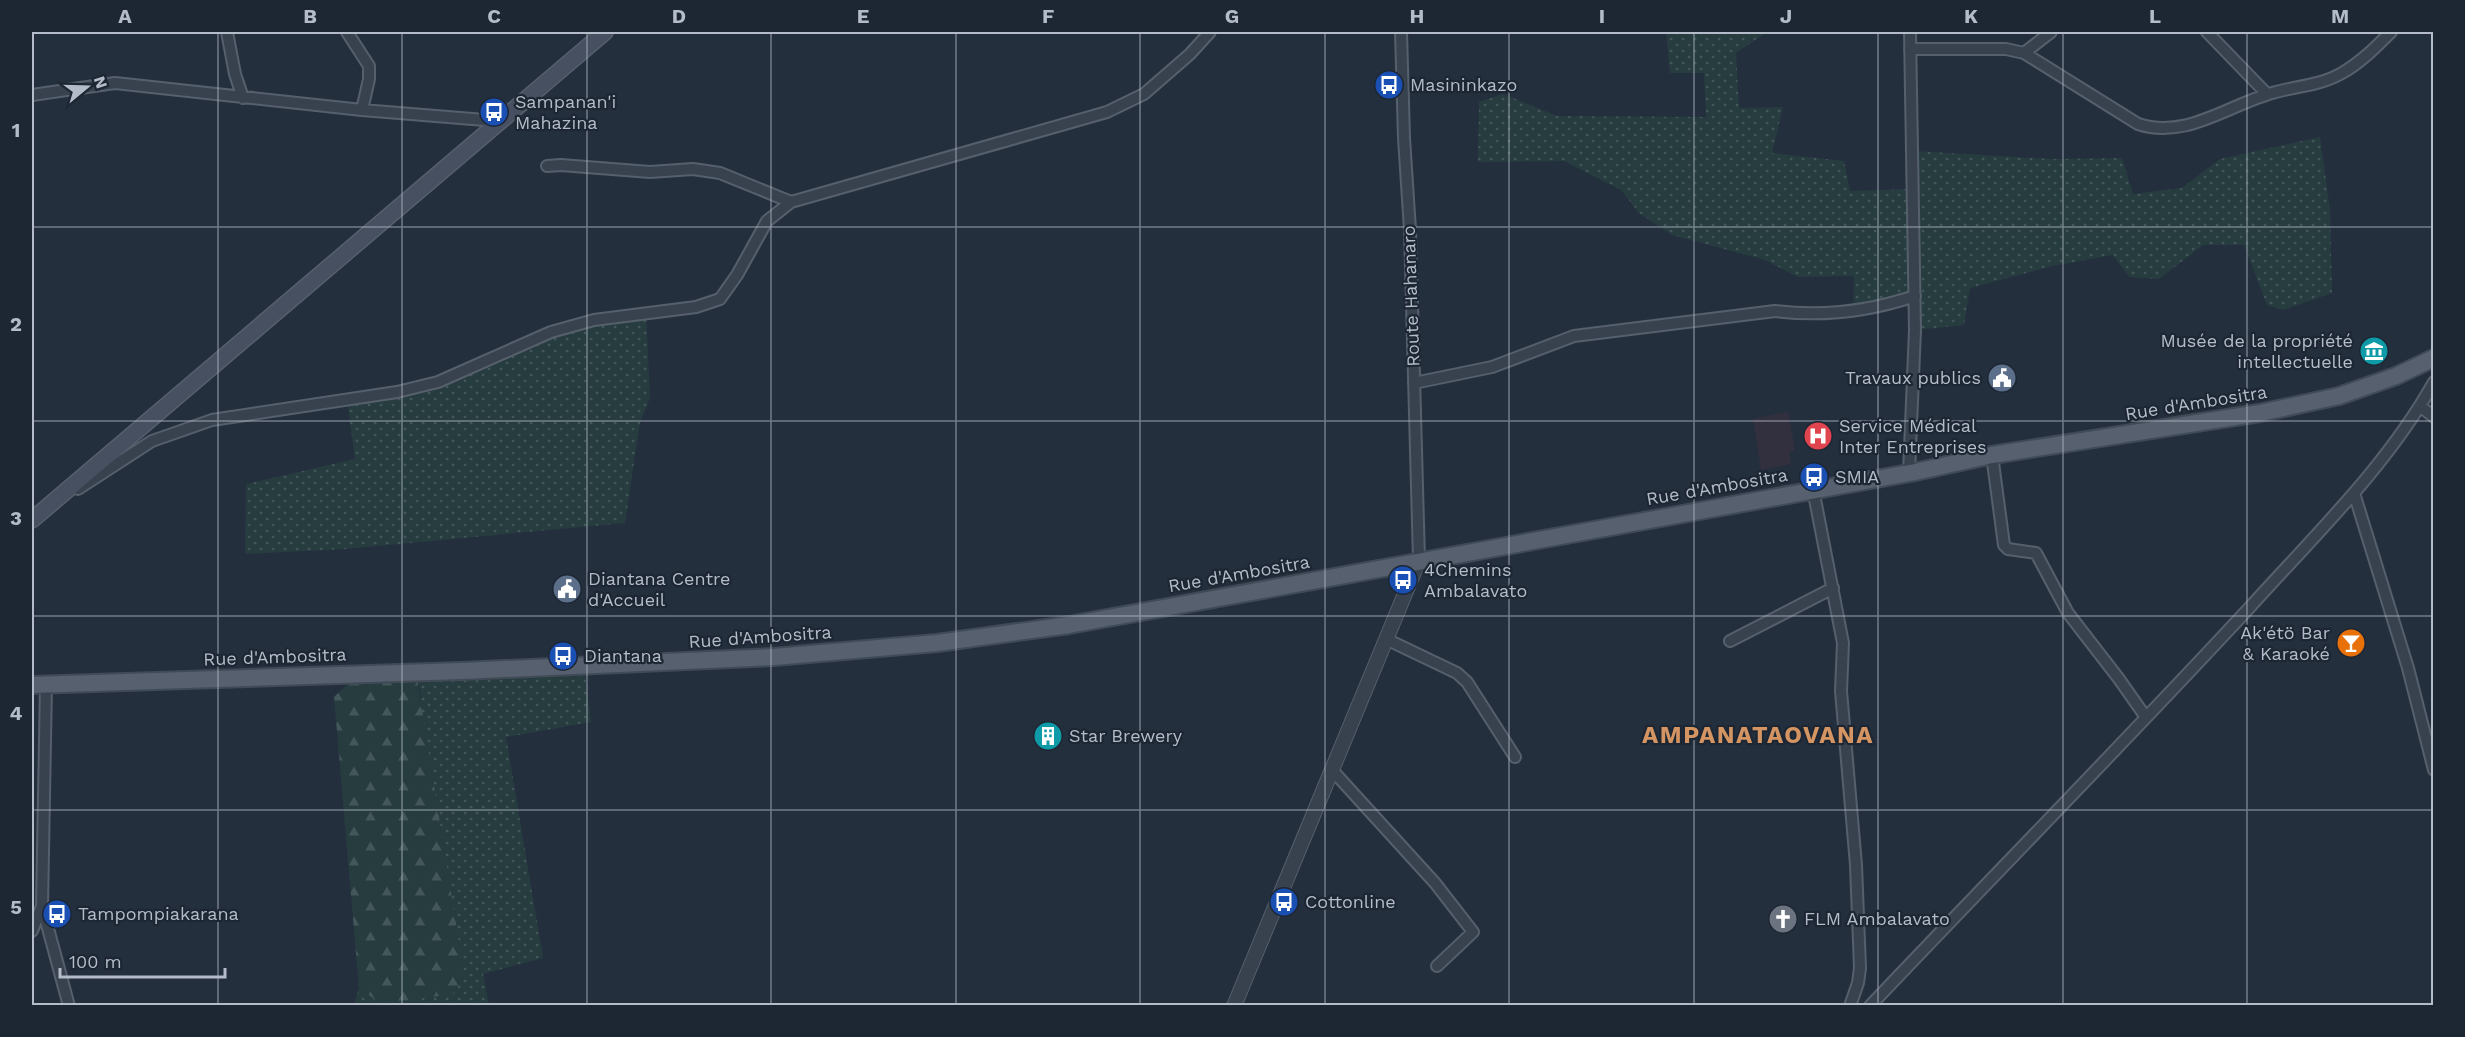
<svg xmlns="http://www.w3.org/2000/svg" width="2465" height="1037" viewBox="0 0 2465 1037" font-family="'Work Sans',sans-serif">
<style>
.medical{fill:#32303f}
.grass{fill:url(#grass-dots)}
.forest{fill:url(#forest-firs)}
.lines{fill:none;stroke-linecap:round;stroke-linejoin:round}
.minor-casing{stroke:#565f6c;stroke-width:14}
.tertiary-casing{stroke:#565f6c;stroke-width:16}
.secondary-casing{stroke:#565f6c;stroke-width:18}
.primary-casing{stroke:#414a57;stroke-width:20}
.minor{stroke:#38414e;stroke-width:10}
.tertiary{stroke:#38414e;stroke-width:14}
.secondary{stroke:#465061;stroke-width:15}
.primary{stroke:#56606e;stroke-width:16}
.grid{fill:none;stroke:#b4bcc9;stroke-width:1.5;stroke-opacity:0.55}
.labels{text-anchor:middle;stroke-width:4.5;stroke-linejoin:round;paint-order:stroke}
.poi-label{font-size:18px;fill:#b4bcc9;stroke:#1d2633;text-anchor:start}
.street-label{font-size:18px;fill:#b4bcc9;stroke:#1d2633}
.district-label{font-size:24px;font-weight:bold;letter-spacing:1.5px;fill:#d59563;stroke:#1d2633}
.neatline{fill:none;stroke:#b4bcc9;stroke-width:2}
.grid-label{font-size:20px;text-anchor:middle;font-weight:bold;fill:#b4bcc9}
</style>
<defs>
<pattern id="grass-dots" width="8" height="8" patternUnits="userSpaceOnUse" patternTransform="scale(1.5)"><rect width="8" height="8" fill="#263c3f"/><path d="M2 2h.1M6 6h.1" fill="none" stroke="#435659" stroke-width="1.8" stroke-linecap="round"/></pattern>
<pattern id="forest-firs" width="22" height="20" patternUnits="userSpaceOnUse" patternTransform="scale(1.5)"><rect width="22" height="20" fill="#263c3f"/><path d="M5 1l3.5 6h-7zM16 11l3.5 6h-7z" fill="#435659"/></pattern>
</defs>
<rect width="100%" height="100%" fill="#242f3e"/>
<!-- medical -->
<path class="medical" d="M 1788,412 L 1795,450 L 1789,452 L 1791,464 L 1761,470 L 1753,419 Z"/>
<!-- grass -->
<path class="grass" d="M 1666,32 L 1767,32 L 1736,53 L 1739,108 L 1783,107 L 1772,153 L 1844,161 L 1850,191 L 1913,189 L 1913,151 L 2052,159 L 2122,158 L 2133,194 L 2182,188 L 2220,159 L 2320,137 L 2330,210 L 2332,293 L 2283,310 L 2267,305 L 2244,245 L 2203,245 L 2159,279 L 2129,277 L 2113,255 L 2053,266 L 1970,288 L 1964,325 L 1915,330 L 1914,296 L 1853,309 L 1854,276 L 1798,277 L 1765,260 L 1672,235 L 1639,213 L 1621,190 L 1564,161 L 1478,162 L 1479,102 L 1503,94 L 1557,116 L 1706,117 L 1704,73 L 1670,73 Z
M 646,313 L 650,398 L 640,422 L 625,523 L 345,549 L 245,554 L 246,484 L 355,459 L 347,400 L 438,382 L 551,332 Z
M 585,675 L 591,722 L 506,737 L 543,958 L 483,974 L 489,1005 L 354,1006 L 359,988 L 381,1004 L 421,696 L 417,678 Z"/>
<!-- forest -->
<path class="forest" d="M 417,678 L 464,974 L 453,994 L 381,1004 L 359,988 L 334,697 L 350,682 Z"/>
<g class="lines">
<!-- minor casing -->
<g class="minor-casing">
<path id="minor" d="M 227,32 L 235,74 L 243,98
M 347,32 L 369,66 L 369,79 L 362,110
M 1401,32 L 1404,138 L 1410,230 L 1419,560
M 2207,32 L 2267,94
M 1910,49 L 2006,49 L 2024,53 L 2138,124 C 2184,139 2224,108 2266,95 C 2291,86 2318,87 2342,73 C 2360,63 2376,47 2391,32
M 2024,53 L 2051,32
M 32,95 L 115,83 L 362,110 L 497,121
M 547,166 L 561,165 L 650,172 L 693,169 L 720,173 L 791,202
M 1414,383 L 1492,367 L 1574,336 L 1775,311 C 1822,317 1870,311 1915,296
M 2420,406 L 2434,417
M 1992,455 L 2004,545 L 2008,549 L 2036,553 L 2068,613 L 2119,679 L 2145,716
M 1909,473 L 1915,330 L 1910,32
M 78,489 L 152,441 L 212,420 L 397,392 L 438,382 L 551,332 L 594,320 L 696,307 L 720,299 L 737,275 L 767,221 L 791,202 L 1107,112 L 1144,94 L 1190,54 L 1210,32
M 1813,489 L 1843,643 L 1841,691 L 1856,865 L 1860,968 L 1858,983 L 1850,1006
M 2354,493 L 2408,668 L 2434,770
M 1386,639 L 1457,673 L 1467,682 L 1515,757
M 1730,641 L 1833,588
M 46,685 L 42,906 L 69,1006
M 1333,771 L 1435,883 L 1473,932 L 1437,966
M 32,931 L 42,906
M 1870,1006 C 1997,872 2126,741 2251,606 C 2315,535 2387,466 2434,382"/>
</g>
<!-- tertiary casing -->
<g class="tertiary-casing">
<path id="tertiary" d="M 1234,1006 L 1419,560"/>
</g>
<!-- secondary casing -->
<g class="secondary-casing">
<path id="secondary" d="M 32,520 L 605,32"/>
</g>
<!-- primary casing -->
<g class="primary-casing">
<path id="primary" d="M 32,685 L 461,671 L 774,657 L 937,643 L 1069,625 L 1915,472 L 1992,455 L 2260,413 L 2339,396 L 2396,376 L 2434,358"/>
</g>
<!-- minor -->
<use href="#minor" class="minor"/>
<!-- tertiary -->
<use href="#tertiary" class="tertiary"/>
<!-- secondary -->
<use href="#secondary" class="secondary"/>
<!-- primary -->
<use href="#primary" class="primary"/>
</g>
<!-- grid -->
<path class="grid" d="M 218,32 L 218,1006M 402,32 L 402,1006M 587,32 L 587,1006M 771,32 L 771,1006M 956,32 L 956,1006M 1140,32 L 1140,1006M 1325,32 L 1325,1006M 1509,32 L 1509,1006M 1694,32 L 1694,1006M 1878,32 L 1878,1006M 2063,32 L 2063,1006M 2247,32 L 2247,1006M 32,227 L 2434,227M 32,421 L 2434,421M 32,616 L 2434,616M 32,810 L 2434,810"/>
<!-- icons -->
<defs>
<g id="bus-disc" transform="scale(1.5)"><circle r="9.5" fill="#1a4fb4" stroke="#1d2633"/><path d="M-5-6H5V4H4V6H2V4H-2V6H-4V4H-5ZM-3.5-4V0h7V-4ZM-3.5 1.2v1.5H-2V1.2ZM2 1.2v1.5H3.5V1.2Z" fill="#fff"/></g>
<g id="museum-disc" transform="scale(1.5)"><circle r="9.5" fill="#0f9aa8" stroke="#1d2633"/><path d="M0-6L6-3V-2H-6V-3ZM-5-1h2V3h-2ZM-1-1h2V3h-2ZM3-1h2V3H3ZM-6 4H6V6H-6Z" fill="#fff"/></g>
<g id="civic-disc" transform="scale(1.5)"><circle r="9.5" fill="#5c6f8a" stroke="#1d2633"/><path d="M-.6-6.5H3V-4.5H.6V-3L4-1V1h2V6H-6V1h2V-1L-.6-3ZM-1.2 2.5V6h2.4V2.5Z" fill="#fff"/></g>
<g id="hospital-disc" transform="scale(1.5)"><circle r="9.5" fill="#e0444e" stroke="#1d2633"/><path d="M-5-5h3v3.5h4V-5h3V5h-3V1.5h-4V5h-3Z" fill="#fff"/></g>
<g id="bar-disc" transform="scale(1.5)"><circle r="9.5" fill="#e8710a" stroke="#1d2633"/><path d="M-6-5H6L.8 .8V4.5H3.5V6h-7V4.5H-.8V.8Z" fill="#fff"/></g>
<g id="building-disc" transform="scale(1.5)"><circle r="9.5" fill="#0f9aa8" stroke="#1d2633"/><path d="M-4-6H4V6H1V3H-1V6H-4ZM-2.5-4.3h1.7v1.8h-1.7ZM.8-4.3h1.7v1.8H.8ZM-2.5-1h1.7V.8h-1.7ZM.8-1h1.7V.8H.8Z" fill="#fff"/></g>
<g id="church-disc" transform="scale(1.5)"><circle r="9.5" fill="#6b7280" stroke="#1d2633"/><path d="M-1.2-6h2.4v3.5h3.3v2.4h-3.3V6h-2.4V-.1h-3.3v-2.4h3.3Z" fill="#fff"/></g>
</defs>
<g fill-rule="evenodd">
<use href="#bus-disc" x="1389" y="85"/>
<use href="#bus-disc" x="494" y="112"/>
<use href="#museum-disc" x="2374" y="351"/>
<use href="#civic-disc" x="2002" y="378"/>
<use href="#hospital-disc" x="1818" y="436"/>
<use href="#bus-disc" x="1814" y="477"/>
<use href="#bus-disc" x="1403" y="580"/>
<use href="#civic-disc" x="567" y="589"/>
<use href="#bar-disc" x="2351" y="643"/>
<use href="#bus-disc" x="563" y="656"/>
<use href="#building-disc" x="1048" y="736"/>
<use href="#bus-disc" x="1284" y="902"/>
<use href="#bus-disc" x="57" y="914"/>
<use href="#church-disc" x="1783" y="919"/>
</g>
<g class="labels">
<!-- poi labels -->
<g class="poi-label">
<text x="1410" y="91">Masininkazo</text>
<text x="515" y="108">Sampanan'i<tspan x="515" dy="21">Mahazina</tspan></text>
<text x="2353" y="347" text-anchor="end">Musée de la propriété<tspan x="2353" dy="21">intellectuelle</tspan></text>
<text x="1981" y="384" text-anchor="end">Travaux publics</text>
<text x="1839" y="432">Service Médical<tspan x="1839" dy="21">Inter Entreprises</tspan></text>
<text x="1835" y="483">SMIA</text>
<text x="1424" y="576">4Chemins<tspan x="1424" dy="21">Ambalavato</tspan></text>
<text x="588" y="585">Diantana Centre<tspan x="588" dy="21">d'Accueil</tspan></text>
<text x="2330" y="639" text-anchor="end">Ak'étö Bar<tspan x="2330" dy="21">&amp; Karaoké</tspan></text>
<text x="584" y="662">Diantana</text>
<text x="1069" y="742">Star Brewery</text>
<text x="1305" y="908">Cottonline</text>
<text x="78" y="920">Tampompiakarana</text>
<text x="1804" y="925">FLM Ambalavato</text>
</g>
<!-- street labels -->
<g class="street-label">
<text transform="translate(1411 296) rotate(-92)" y="6">Route Hahanaro</text>
<text transform="translate(2196 403) rotate(-9)" y="6">Rue d'Ambositra</text>
<text transform="translate(1717 487) rotate(-10)" y="6">Rue d'Ambositra</text>
<text transform="translate(1239 574) rotate(-10)" y="6">Rue d'Ambositra</text>
<text transform="translate(760 637) rotate(-4)" y="6">Rue d'Ambositra</text>
<text transform="translate(275 657) rotate(-2)" y="6">Rue d'Ambositra</text>
</g>
<!-- district labels -->
<g class="district-label">
<text x="1758" y="743">AMPANATAOVANA</text>
</g>
</g>
<!-- border -->
<rect width="2465" height="1037" fill="none" stroke="#1d2633" stroke-width="66"/>
<!-- north arrow -->
<g transform="translate(87 87) rotate(71)" stroke="#1d2633" stroke-width="4.5" paint-order="stroke">
<path d="M0-4.5L10 22L0 15L-10 22Z" fill="#b4bcc9"/>
<text y="-9" font-size="16" font-weight="bold" text-anchor="middle" fill="#b4bcc9">N</text>
</g>
<!-- scale -->
<path d="M60 968v9h165v-9" fill="none" stroke="#b4bcc9" stroke-width="3"/>
<text x="69" y="968" font-size="18" fill="#b4bcc9" stroke="#1d2633" stroke-width="4.5" paint-order="stroke">100 m</text>
<rect x="33" y="33" width="2399" height="971" class="neatline"/>
<g class="grid-label">
<text x="125" y="23">A</text>
<text x="310" y="23">B</text>
<text x="494" y="23">C</text>
<text x="679" y="23">D</text>
<text x="863" y="23">E</text>
<text x="1048" y="23">F</text>
<text x="1232" y="23">G</text>
<text x="1417" y="23">H</text>
<text x="1602" y="23">I</text>
<text x="1786" y="23">J</text>
<text x="1971" y="23">K</text>
<text x="2155" y="23">L</text>
<text x="2340" y="23">M</text>
<text x="16" y="137">1</text>
<text x="16" y="331">2</text>
<text x="16" y="525">3</text>
<text x="16" y="720">4</text>
<text x="16" y="914">5</text>
</g>
</svg>
